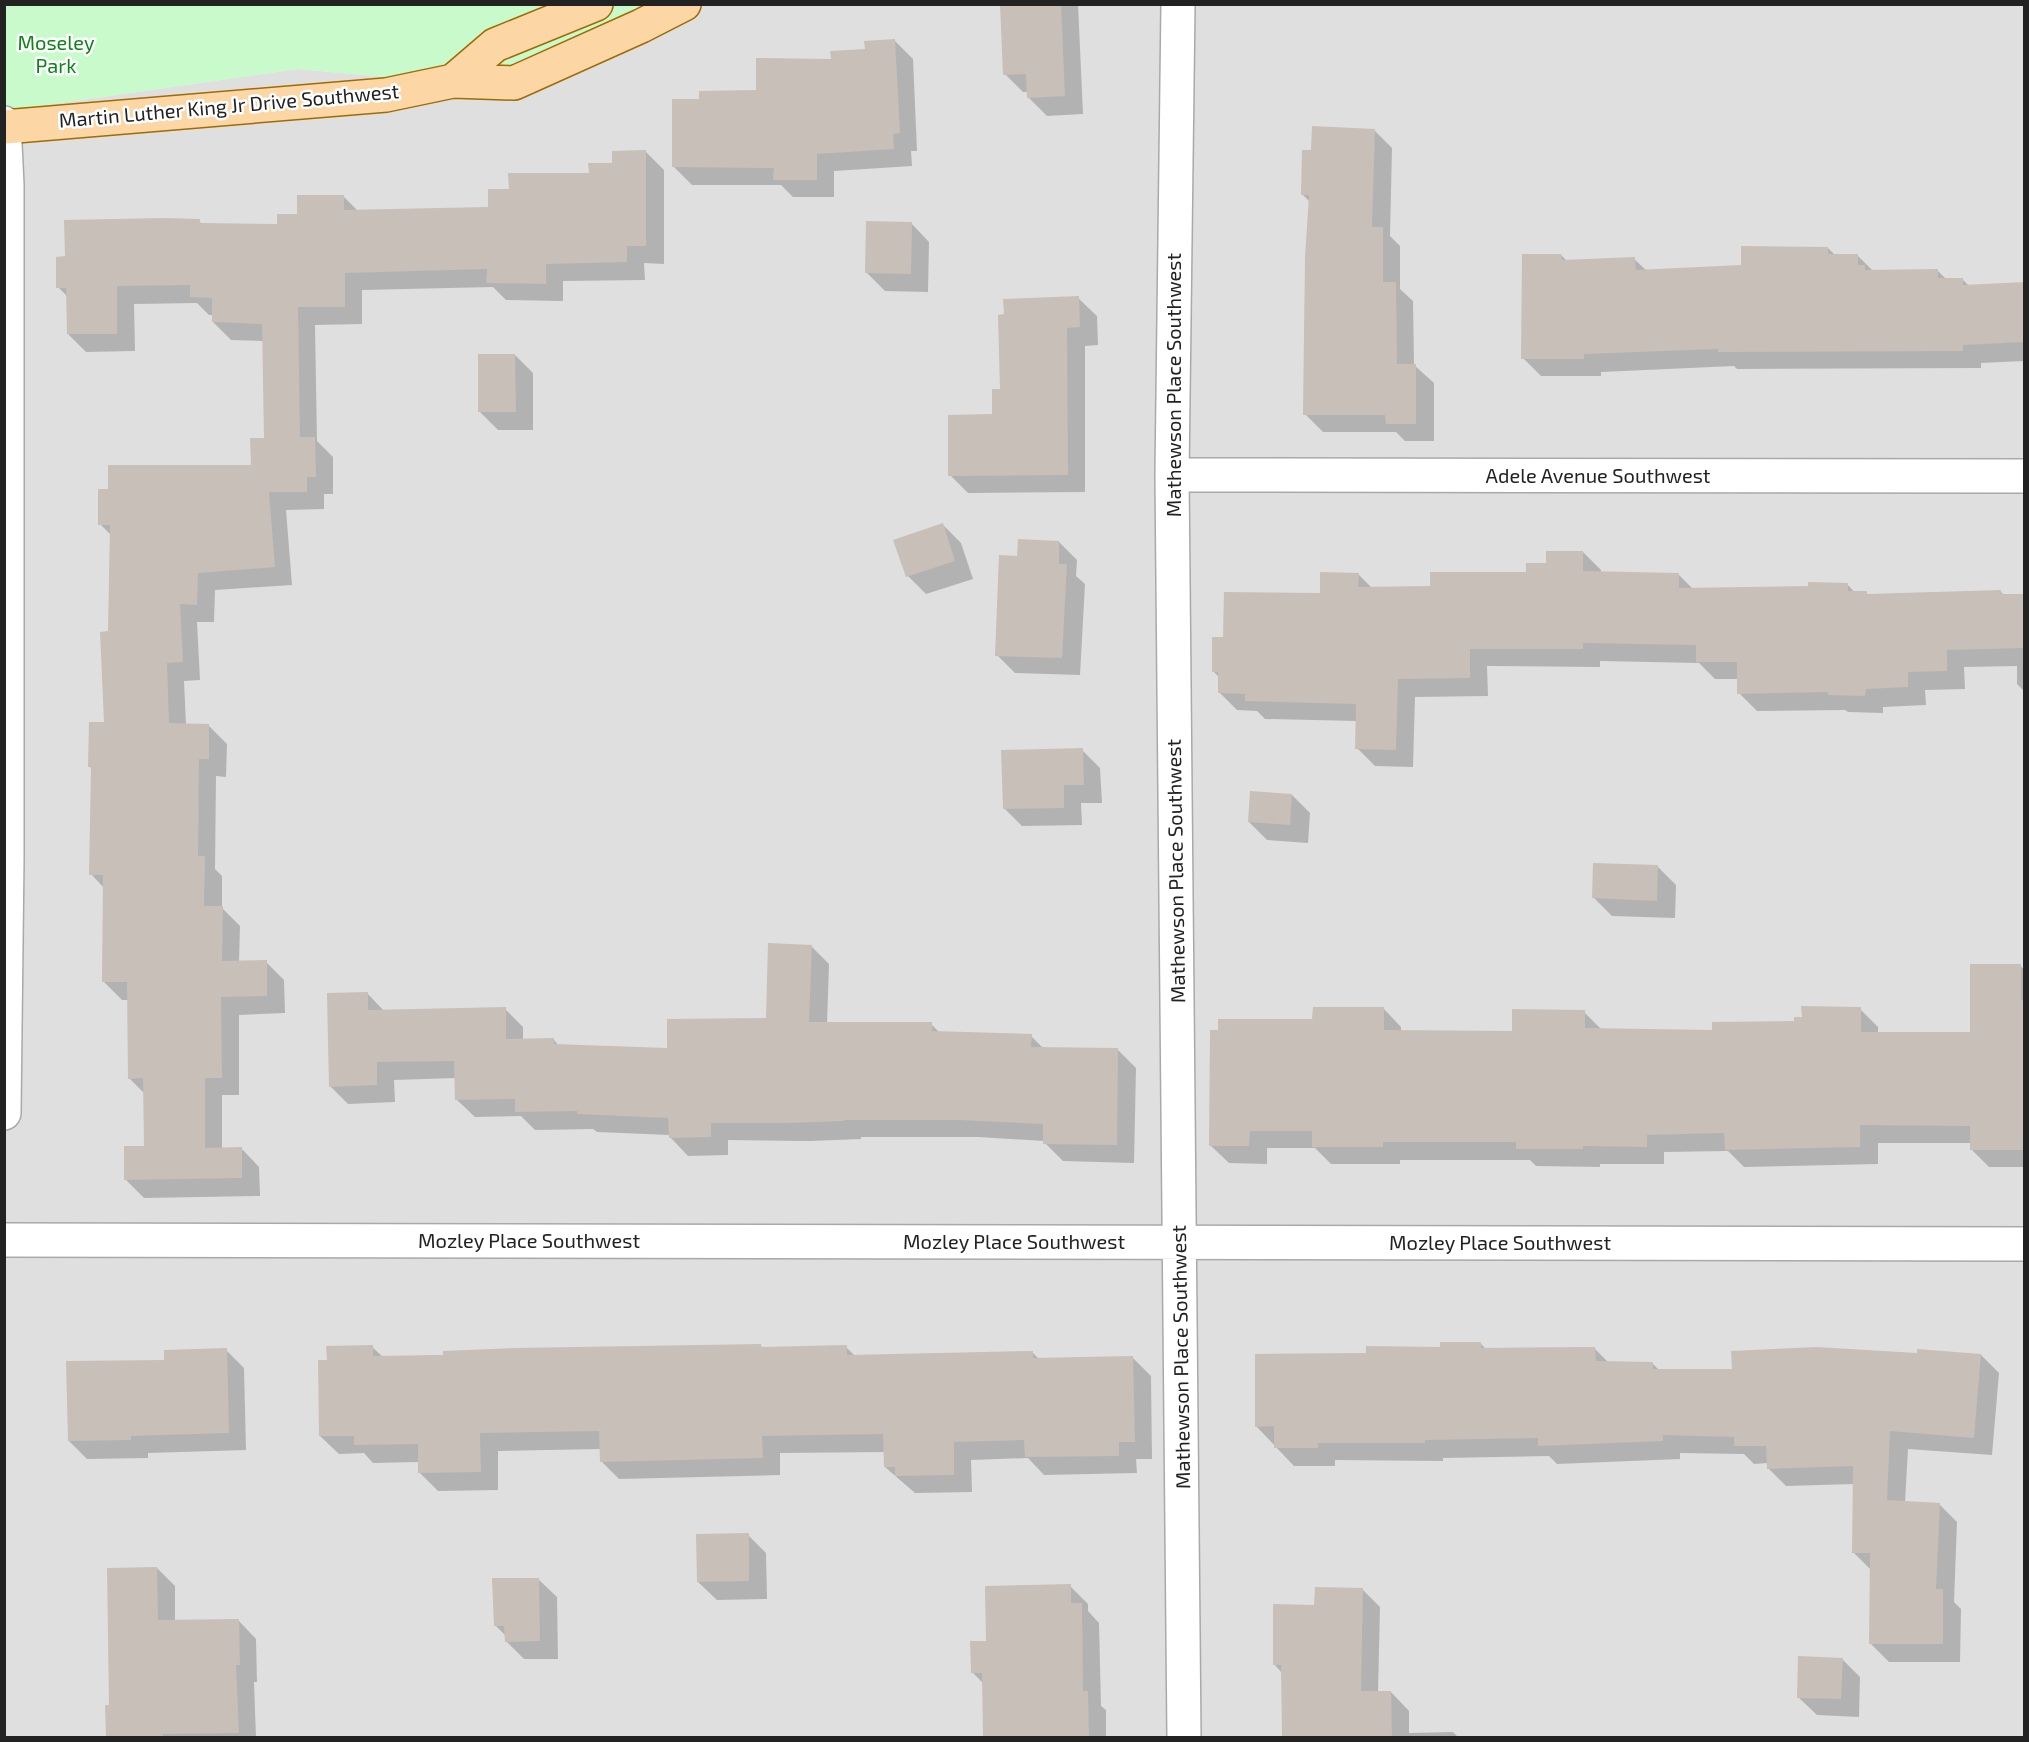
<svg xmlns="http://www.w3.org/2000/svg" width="2029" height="1742" viewBox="0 0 2029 1742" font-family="'Exo 2',sans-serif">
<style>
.residential{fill:#e0dfdf}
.park{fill:#c8facc}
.shadow{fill:#0003}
.building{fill:#c7bfb8}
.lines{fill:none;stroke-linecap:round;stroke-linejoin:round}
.minor-casing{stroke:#a9a9a9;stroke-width:36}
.major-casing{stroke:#a06b00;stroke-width:36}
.minor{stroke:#fff;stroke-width:33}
.major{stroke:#fcd6a4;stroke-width:33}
.labels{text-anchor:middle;stroke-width:5;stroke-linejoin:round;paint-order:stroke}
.park-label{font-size:20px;fill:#0c8416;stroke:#fff}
.street-label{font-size:20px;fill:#222;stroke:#fff}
</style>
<rect width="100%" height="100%" fill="#f2efe9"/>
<!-- residential -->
<path class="residential" d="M 648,5 L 2024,5 L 2024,1737 L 5,1737 L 4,111 L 298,69 L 538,91 Z"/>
<!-- park -->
<path class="park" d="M 4,5 L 648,5 L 538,91 L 298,69 L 5,111 Z"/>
<!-- shadow -->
<path class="shadow" d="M 1002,4 L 1078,4 L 1083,114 L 1047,116 L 1029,98 L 1028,92 L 1023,92 L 1005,74 Z
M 895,41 L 913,59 L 917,151 L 911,151 L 912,166 L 834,171 L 834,197 L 793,197 L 781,185 L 692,185 L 674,167 L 701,100 L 758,92 L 832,60 Z
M 1374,130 L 1392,148 L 1390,236 L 1400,246 L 1400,289 L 1413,301 L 1414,365 L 1434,383 L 1434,441 L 1405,441 L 1396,432 L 1323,432 L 1305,414 L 1310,202 L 1302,194 L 1313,152 Z
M 646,152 L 664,170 L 664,264 L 644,263 L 645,280 L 563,281 L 563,301 L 506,300 L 493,287 L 362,290 L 362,324 L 315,325 L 317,441 L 333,457 L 333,494 L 324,494 L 324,509 L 286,510 L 292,585 L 215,590 L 214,622 L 197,622 L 200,680 L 184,681 L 186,725 L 208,725 L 227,744 L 226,777 L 216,776 L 215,869 L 222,876 L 222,908 L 240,926 L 239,962 L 266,962 L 284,980 L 285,1013 L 239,1015 L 239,1095 L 222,1095 L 222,1149 L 241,1148 L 259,1167 L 260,1196 L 144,1198 L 126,1180 L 145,1147 L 145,1094 L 129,1078 L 128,1000 L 122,1000 L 104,982 L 104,888 L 91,874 L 93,770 L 89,766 L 106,724 L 109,633 L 112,536 L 100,524 L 252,466 L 266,439 L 264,341 L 231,340 L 213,322 L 213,315 L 209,315 L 197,303 L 134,304 L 135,351 L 86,352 L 68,334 L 68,297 L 58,287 L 199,221 L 203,225 L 278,225 L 343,196 L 358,211 L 489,208 L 510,191 L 590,175 Z
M 911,223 L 929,242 L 928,292 L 885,291 L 867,273 Z
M 1828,248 L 1835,255 L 1857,255 L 1873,271 L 1937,270 L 1946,279 L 1962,279 L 1969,286 L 2024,284 L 2024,361 L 1981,363 L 1981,368 L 1737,369 L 1734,366 L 1601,372 L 1601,376 L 1541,376 L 1523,358 L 1561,255 L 1568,262 L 1634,259 L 1647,271 L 1743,266 Z
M 1078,298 L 1097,316 L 1098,345 L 1085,346 L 1085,492 L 968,493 L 950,475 L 994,416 L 1001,390 Z
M 515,355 L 533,373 L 533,430 L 498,430 L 480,412 Z
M 943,525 L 961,543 L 973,579 L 926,594 L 908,576 Z
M 1059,542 L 1077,560 L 1076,576 L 1085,584 L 1080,675 L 1015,673 L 997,655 L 1019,557 Z
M 1583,552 L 1601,570 L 1601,573 L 1678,574 L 1693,589 L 1810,587 L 1847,584 L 1855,593 L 1866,593 L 1869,595 L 2000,591 L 2005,596 L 2024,596 L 2024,691 L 2017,684 L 2017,666 L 1964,667 L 1965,689 L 1925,690 L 1926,705 L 1883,707 L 1883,713 L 1848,712 L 1845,710 L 1757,711 L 1739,693 L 1738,679 L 1715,679 L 1699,663 L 1600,661 L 1600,667 L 1487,666 L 1488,696 L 1415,697 L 1413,767 L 1375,766 L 1357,748 L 1357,721 L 1265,719 L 1257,711 L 1237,710 L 1219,692 L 1219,677 L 1213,671 L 1224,638 L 1321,595 L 1358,574 L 1372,588 L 1431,587 L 1527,574 Z
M 1082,750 L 1100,768 L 1102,803 L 1081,803 L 1082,825 L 1022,826 L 1004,808 Z
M 1292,795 L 1310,813 L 1308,843 L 1267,840 L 1249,822 Z
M 1658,867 L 1676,885 L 1675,918 L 1612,916 L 1594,898 Z
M 811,946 L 829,964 L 827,1024 L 931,1024 L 940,1033 L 1031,1036 L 1044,1049 L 1118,1050 L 1136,1068 L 1134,1163 L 1063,1161 L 1045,1143 L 1045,1141 L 978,1137 L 861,1137 L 861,1139 L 809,1141 L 728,1140 L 728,1155 L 688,1156 L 670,1137 L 670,1135 L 597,1132 L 593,1129 L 535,1130 L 521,1116 L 475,1117 L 456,1099 L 456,1078 L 394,1080 L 395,1102 L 348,1104 L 330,1086 L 367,993 L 384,1011 L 505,1009 L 523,1027 L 523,1041 L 554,1040 L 559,1046 L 669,1049 L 768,1019 Z
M 2020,965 L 2024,970 L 2024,1167 L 1989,1167 L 1971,1149 L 1971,1143 L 1878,1143 L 1878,1164 L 1744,1167 L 1728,1151 L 1664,1152 L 1664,1164 L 1600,1164 L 1600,1167 L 1536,1166 L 1530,1160 L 1400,1160 L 1400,1164 L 1331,1164 L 1315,1148 L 1267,1148 L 1267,1164 L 1229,1163 L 1210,1145 L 1314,1021 L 1383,1008 L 1401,1027 L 1401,1032 L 1513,1032 L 1584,1012 L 1602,1030 L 1714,1031 L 1796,1022 L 1860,1009 L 1878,1027 L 1878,1033 L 1971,1034 Z
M 1480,1343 L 1487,1350 L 1595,1349 L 1609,1363 L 1653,1364 L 1659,1370 L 1733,1371 L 1918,1354 L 1981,1355 L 1999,1373 L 1992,1455 L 1908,1449 L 1905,1502 L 1939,1504 L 1957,1522 L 1954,1602 L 1961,1609 L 1960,1662 L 1889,1662 L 1871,1644 L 1871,1570 L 1853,1552 L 1854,1484 L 1786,1486 L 1768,1468 L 1768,1463 L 1754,1464 L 1744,1454 L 1680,1453 L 1680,1459 L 1557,1464 L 1549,1456 L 1443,1458 L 1443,1461 L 1335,1460 L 1335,1466 L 1294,1466 L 1256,1426 L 1368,1354 L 1442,1349 Z
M 760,1345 L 763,1348 L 846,1347 L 855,1356 L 1032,1352 L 1040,1360 L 1133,1358 L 1151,1376 L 1152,1459 L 1136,1459 L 1137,1473 L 1044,1475 L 1028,1458 L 971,1460 L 972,1492 L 915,1493 L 885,1467 L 885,1452 L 780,1453 L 780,1475 L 619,1479 L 601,1461 L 601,1449 L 498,1451 L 498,1490 L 438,1491 L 420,1473 L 419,1462 L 373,1463 L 364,1453 L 339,1454 L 320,1436 L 328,1362 L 372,1347 L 383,1357 Z
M 226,1350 L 244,1368 L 246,1450 L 148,1453 L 148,1458 L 87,1459 L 69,1441 L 165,1361 Z
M 748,1535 L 766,1553 L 767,1599 L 717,1600 L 698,1582 Z
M 157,1568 L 175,1586 L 175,1622 L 238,1620 L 256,1639 L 257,1682 L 254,1682 L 256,1738 L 108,1738 L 107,1707 L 110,1707 Z
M 538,1579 L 557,1597 L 558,1659 L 524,1659 L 506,1641 L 506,1636 L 495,1625 Z
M 1070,1586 L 1088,1604 L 1088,1611 L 1099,1623 L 1101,1706 L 1106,1710 L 1106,1738 L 984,1738 L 983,1683 L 972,1672 L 987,1642 Z
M 1362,1589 L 1380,1607 L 1378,1693 L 1391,1692 L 1409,1711 L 1409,1733 L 1453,1732 L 1459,1738 L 1283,1738 L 1282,1673 L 1274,1664 L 1316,1607 Z
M 1842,1659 L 1860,1677 L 1859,1717 L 1817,1715 L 1798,1697 Z"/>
<!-- building -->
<path class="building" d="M 1000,4 L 1061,4 L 1065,96 L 1027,98 L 1026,74 L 1003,75 Z
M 895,39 L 900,133 L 893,134 L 894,149 L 817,154 L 817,180 L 773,180 L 774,168 L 672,167 L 672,99 L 699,99 L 699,91 L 756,90 L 756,58 L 831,59 L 830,51 L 865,49 L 864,41 Z
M 1312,126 L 1375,129 L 1372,227 L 1383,227 L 1383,282 L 1396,282 L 1397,364 L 1416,364 L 1416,424 L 1386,424 L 1385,415 L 1303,415 L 1305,257 L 1309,195 L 1301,195 L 1302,150 L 1311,150 Z
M 646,150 L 646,246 L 627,246 L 627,262 L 546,264 L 546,284 L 486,283 L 487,269 L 345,273 L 345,307 L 298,307 L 300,437 L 315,437 L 316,477 L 307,477 L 307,492 L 269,492 L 275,567 L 198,573 L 197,605 L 180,604 L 183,662 L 167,663 L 169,723 L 209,724 L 209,759 L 199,759 L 198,856 L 205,856 L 204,906 L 223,906 L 222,961 L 267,960 L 267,996 L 221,997 L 222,1078 L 205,1078 L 205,1148 L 242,1147 L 242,1178 L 124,1180 L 124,1146 L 144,1146 L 143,1078 L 128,1079 L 127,982 L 102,982 L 103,875 L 89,875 L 91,767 L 88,767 L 89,722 L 104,722 L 100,632 L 108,631 L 110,525 L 98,525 L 98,489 L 108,489 L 108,465 L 251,465 L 250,438 L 264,438 L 262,324 L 212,322 L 212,298 L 190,297 L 190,285 L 117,286 L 117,334 L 67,334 L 66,288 L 56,288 L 56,257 L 65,256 L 64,220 L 164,218 L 200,219 L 200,223 L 277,224 L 277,214 L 297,214 L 297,195 L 344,195 L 344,210 L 488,207 L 488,189 L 509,189 L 508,173 L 589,173 L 588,163 L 612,163 L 612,151 Z
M 866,221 L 912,222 L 911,274 L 865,273 Z
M 1741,246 L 1828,247 L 1828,254 L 1858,254 L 1858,265 L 1865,265 L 1865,270 L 1938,269 L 1938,278 L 1963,278 L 1963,285 L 2025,282 L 2025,342 L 1963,345 L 1963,351 L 1718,352 L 1718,349 L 1584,354 L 1584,359 L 1521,359 L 1522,254 L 1561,254 L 1562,260 L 1635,257 L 1636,270 L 1741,265 Z
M 1079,296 L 1080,327 L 1067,328 L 1068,475 L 948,476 L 948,415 L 992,414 L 992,389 L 1000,389 L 998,315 L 1004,314 L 1003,299 Z
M 478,354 L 515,354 L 516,412 L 478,412 Z
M 943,523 L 955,561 L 906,577 L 893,540 Z
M 1018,539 L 1059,541 L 1059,564 L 1067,564 L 1062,658 L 995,656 L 999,555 L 1017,556 Z
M 1546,551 L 1583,551 L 1583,571 L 1679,573 L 1679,588 L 1808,586 L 1808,582 L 1848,583 L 1848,591 L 1867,591 L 1867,594 L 2001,590 L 2001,594 L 2025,594 L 2025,648 L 1947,650 L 1947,671 L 1908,672 L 1908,687 L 1866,689 L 1865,696 L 1828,695 L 1828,692 L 1737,694 L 1737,662 L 1696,662 L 1696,645 L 1583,643 L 1583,649 L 1470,649 L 1470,678 L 1398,679 L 1396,750 L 1355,749 L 1356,704 L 1245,701 L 1245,694 L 1218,693 L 1218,672 L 1212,672 L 1212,637 L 1223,637 L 1224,592 L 1320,593 L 1320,572 L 1359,573 L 1358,587 L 1430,586 L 1430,572 L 1526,572 L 1526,563 L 1546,563 Z
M 1083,748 L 1084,785 L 1064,785 L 1064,808 L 1003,809 L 1001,750 Z
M 1250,791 L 1292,794 L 1290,825 L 1248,822 Z
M 1593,863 L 1658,865 L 1657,901 L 1592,898 Z
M 768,943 L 812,945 L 809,1022 L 932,1022 L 932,1031 L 1032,1034 L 1031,1047 L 1118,1048 L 1117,1145 L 1043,1144 L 1043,1124 L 959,1120 L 844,1120 L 844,1121 L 790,1123 L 711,1123 L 711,1137 L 669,1138 L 668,1118 L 577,1114 L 577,1111 L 515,1112 L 515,1099 L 455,1100 L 454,1061 L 377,1062 L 377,1085 L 329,1087 L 327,993 L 368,992 L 368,1010 L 506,1007 L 506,1039 L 554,1038 L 554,1044 L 667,1048 L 667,1019 L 766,1018 Z
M 1970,964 L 2021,964 L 2021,1000 L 2025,1000 L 2025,1150 L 1970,1150 L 1970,1126 L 1860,1125 L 1860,1147 L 1725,1150 L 1724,1133 L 1647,1135 L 1647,1147 L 1583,1146 L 1583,1149 L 1516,1149 L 1516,1142 L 1383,1142 L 1383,1147 L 1312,1147 L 1312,1131 L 1250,1131 L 1249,1146 L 1209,1146 L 1210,1030 L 1218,1030 L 1218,1019 L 1312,1019 L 1313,1007 L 1384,1007 L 1384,1030 L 1512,1031 L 1512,1009 L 1585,1010 L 1585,1028 L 1712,1030 L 1712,1022 L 1794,1021 L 1794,1017 L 1802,1017 L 1801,1006 L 1861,1007 L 1861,1032 L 1970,1032 Z
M 1440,1342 L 1481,1342 L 1481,1348 L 1595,1347 L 1596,1361 L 1653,1362 L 1653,1369 L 1732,1369 L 1731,1351 L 1816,1347 L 1917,1353 L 1917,1349 L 1981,1354 L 1974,1438 L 1890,1431 L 1887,1500 L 1940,1503 L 1936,1589 L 1943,1589 L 1943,1644 L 1869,1644 L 1870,1553 L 1852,1553 L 1853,1466 L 1767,1469 L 1766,1446 L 1734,1446 L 1734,1437 L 1663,1435 L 1663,1441 L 1538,1446 L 1538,1438 L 1425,1440 L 1425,1443 L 1318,1443 L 1318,1448 L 1274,1448 L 1274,1426 L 1255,1427 L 1255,1354 L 1366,1353 L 1366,1346 L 1440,1347 Z
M 761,1344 L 761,1347 L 847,1345 L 847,1355 L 1033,1351 L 1033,1358 L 1133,1356 L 1135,1442 L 1119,1442 L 1119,1456 L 1025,1457 L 1024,1440 L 954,1442 L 954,1475 L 895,1476 L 895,1467 L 884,1467 L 883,1434 L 762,1436 L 763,1458 L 600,1462 L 599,1431 L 480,1433 L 481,1472 L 418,1473 L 418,1444 L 354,1445 L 354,1436 L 319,1436 L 318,1360 L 327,1360 L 326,1346 L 373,1345 L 373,1356 L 443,1355 L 443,1351 L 515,1348 Z
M 227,1348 L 229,1433 L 131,1436 L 131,1440 L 68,1441 L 66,1361 L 164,1360 L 164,1350 Z
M 749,1533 L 749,1581 L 697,1582 L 696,1534 Z
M 157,1567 L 158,1620 L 239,1619 L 240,1665 L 236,1665 L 239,1733 L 163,1734 L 163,1737 L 106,1737 L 105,1705 L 109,1705 L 107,1568 Z
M 492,1578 L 539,1578 L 540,1641 L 505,1642 L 504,1626 L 494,1626 Z
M 1071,1584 L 1071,1603 L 1082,1603 L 1083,1691 L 1088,1691 L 1089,1737 L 983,1737 L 982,1673 L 971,1673 L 970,1641 L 986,1641 L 985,1586 Z
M 1315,1587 L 1363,1588 L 1361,1691 L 1391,1691 L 1392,1737 L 1282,1737 L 1281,1665 L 1273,1665 L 1273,1604 L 1314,1605 Z
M 1798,1656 L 1843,1658 L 1841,1699 L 1797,1698 Z"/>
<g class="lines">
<!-- minor casing -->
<g class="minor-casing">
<path id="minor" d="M 1178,4 L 1172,475 L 1184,1738
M 4,123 L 7,185 L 7,858 L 4,1113
M 1172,475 L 2024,476
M 4,1240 L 2024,1244"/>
</g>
<!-- major casing -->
<g class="major-casing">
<path id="major" d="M 453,81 L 495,45 L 596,4
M 4,127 L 386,95 L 453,81 L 514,83 L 641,26 L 684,4"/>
</g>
<!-- minor -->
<use href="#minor" class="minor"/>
<!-- major -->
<use href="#major" class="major"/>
</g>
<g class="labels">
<!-- park labels -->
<g class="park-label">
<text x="56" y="50">Moseley<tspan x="56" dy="23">Park</tspan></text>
</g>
<!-- street labels -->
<g class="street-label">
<text transform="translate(229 106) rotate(-5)" y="7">Martin Luther King Jr Drive Southwest</text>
<text transform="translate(1174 385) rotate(-90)" y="7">Mathewson Place Southwest</text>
<text x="1598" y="483">Adele Avenue Southwest</text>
<text transform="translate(1176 871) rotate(-91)" y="7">Mathewson Place Southwest</text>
<text x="529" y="1248">Mozley Place Southwest</text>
<text x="1014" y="1249">Mozley Place Southwest</text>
<text x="1500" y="1250">Mozley Place Southwest</text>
<text transform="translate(1181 1357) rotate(-91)" y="7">Mathewson Place Southwest</text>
</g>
</g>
<!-- border -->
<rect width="2029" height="1742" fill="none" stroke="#222222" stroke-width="12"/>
</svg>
